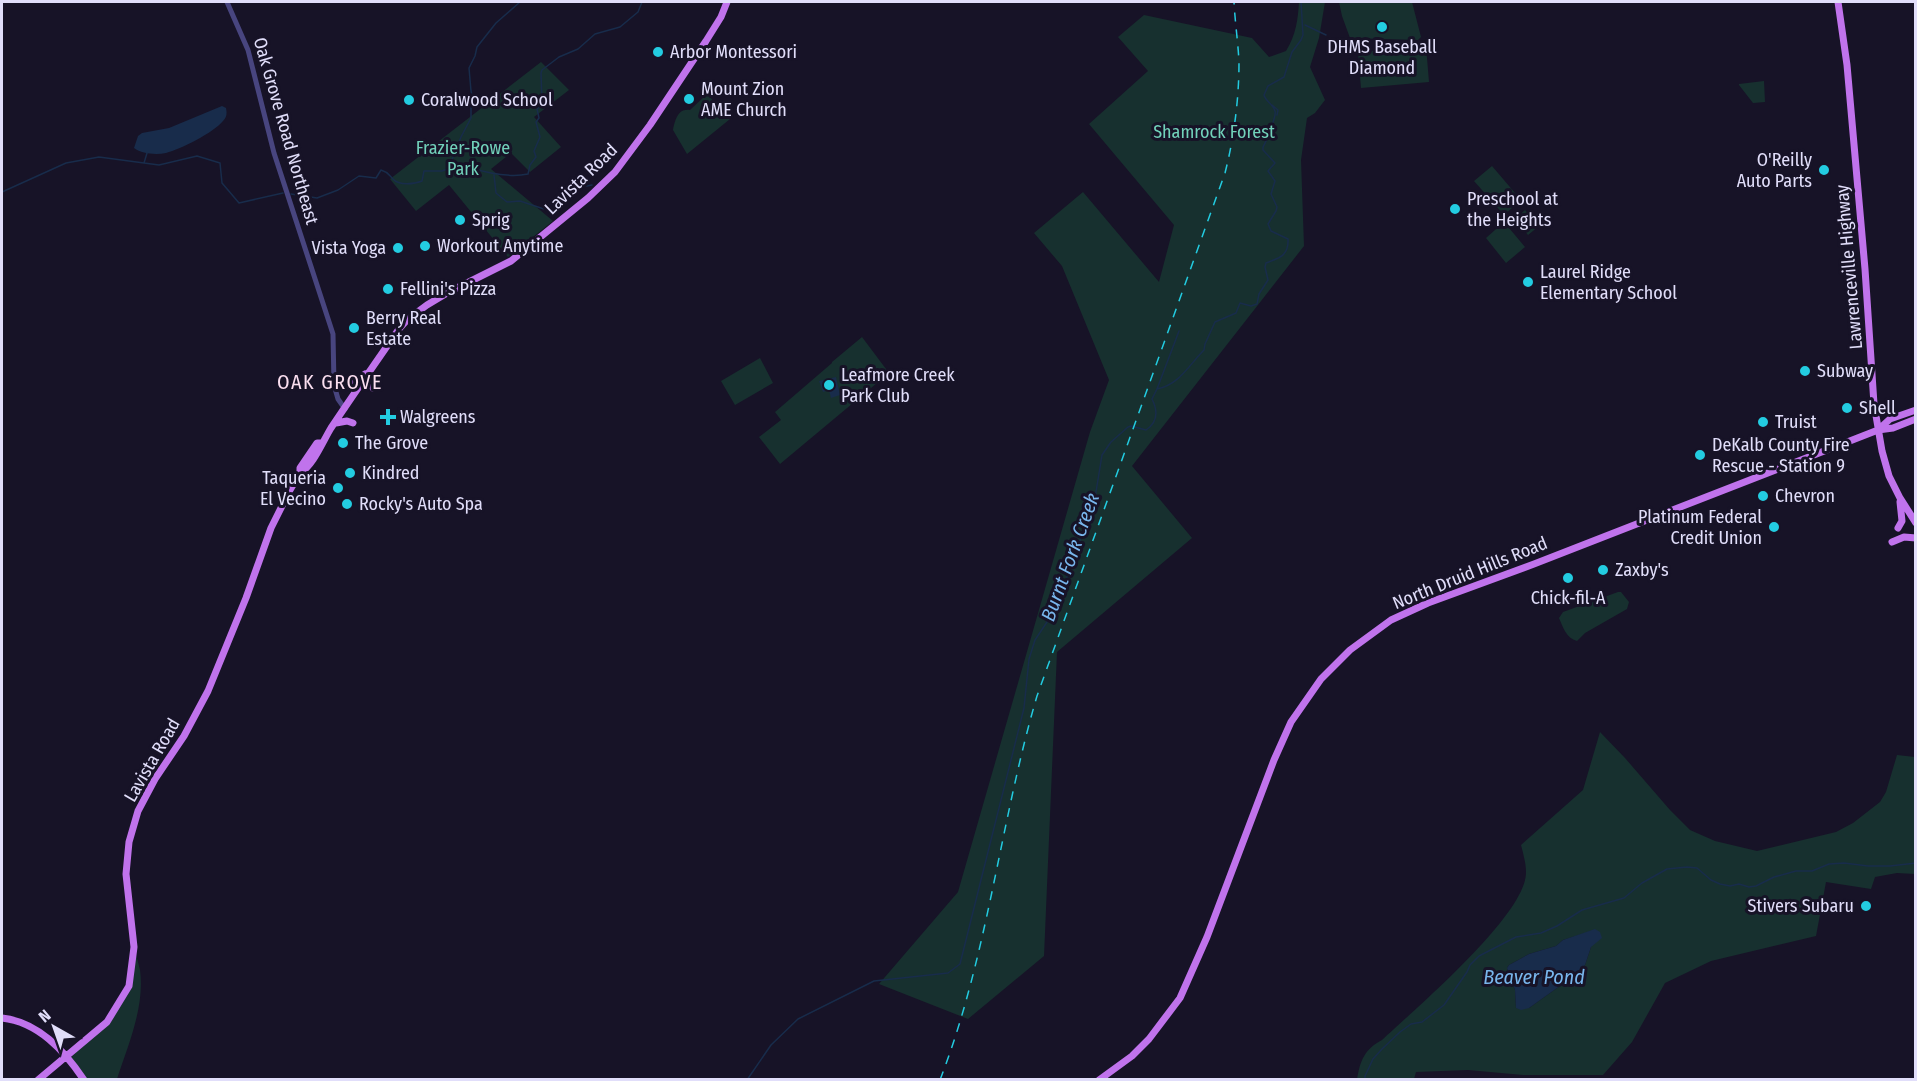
<svg xmlns="http://www.w3.org/2000/svg" width="1917" height="1081" viewBox="0 0 1917 1081" font-family="'Fira Sans Condensed',sans-serif">
<style>
.green{fill:#17302f;fill-rule:evenodd}
.water{fill:#182c4b}
.lines{fill:none;stroke-linecap:round;stroke-linejoin:round}
.stream{stroke:#182c4b;stroke-width:1.5}
.minor{stroke:#48457f;stroke-width:5}
.major{stroke:#c073ec;stroke-width:7}
.rail{stroke:#23cce1;stroke-width:1.5;stroke-dasharray:9 8;stroke-linecap:butt}
.poi-dot{fill:#23cce1;stroke:#171327;stroke-width:2}
.labels{text-anchor:middle;stroke-width:6;stroke-linejoin:round;paint-order:stroke}
.poi-label{font-size:18px;fill:#e1defa;stroke:#171327;text-anchor:start}
.street-label{font-size:18px;fill:#e1defa;stroke:#171327}
.park-label{font-size:18px;fill:#72d2bb;stroke:#171327}
.neighbourhood-label{font-size:20px;letter-spacing:1.5px;fill:#fbdff0;stroke:#171327}
.water-label{font-size:20px;font-style:italic;fill:#79b6ed;stroke:#171327}
</style>
<rect width="100%" height="100%" fill="#171327"/>
<!-- green -->
<path class="green" d="M 1299,2 L 1325,2 L 1319,38 L 1310,67 L 1325,100 L 1315,113 L 1307,118 L 1301,160 L 1304,246 L 1132,466 L 1192,538 L 1057,652 L 1044,956 L 968,1019 L 879,984 L 958,892 L 1090,432 L 1109,380 L 1062,266 L 1034,233 L 1083,192 L 1159,282 L 1174,225 L 1089,124 L 1148,71 L 1118,37 L 1144,15 L 1252,38 L 1269,57 L 1286,51 C 1296,35 1298,19 1299,2 Z
M 1339,2 L 1412,2 L 1421,37 L 1418,40 L 1350,38 L 1342,16 Z
M 1426,46 L 1429,82 L 1361,88 L 1358,52 Z
M 541,62 L 569,90 L 534,117 L 561,147 L 530,172 L 511,153 L 491,169 L 553,221 L 508,257 L 449,185 L 416,211 L 390,179 Z
M 1764,81 L 1765,102 L 1753,103 L 1739,85 L 1739,84 Z
M 707,94 L 730,119 L 687,154 L 673,130 C 675,120 678,108 690,110 Z
M 1492,166 L 1521,200 L 1504,215 L 1474,181 Z
M 1525,210 L 1539,226 L 1528,235 L 1515,219 Z
M 1504,222 L 1525,247 L 1506,263 L 1486,238 Z
M 862,337 L 889,373 L 780,464 L 759,437 L 781,420 L 775,412 L 832,363 L 832,362 Z
M 760,358 L 773,383 L 735,405 L 721,381 Z
M 1618,592 L 1621,592 L 1629,602 L 1627,609 L 1585,633 L 1577,641 C 1566,638 1563,627 1559,618 L 1563,612 Z
M 1600,732 L 1625,758 L 1670,810 L 1690,830 L 1715,841 L 1757,851 L 1836,832 L 1853,823 L 1880,802 L 1886,792 L 1897,755 L 1915,757 L 1915,874 L 1897,873 L 1875,877 L 1871,889 L 1826,882 L 1816,936 L 1711,961 L 1665,983 L 1632,1042 L 1603,1075 L 1523,1075 L 1468,1070 L 1416,1072 L 1414,1079 L 1357,1080 C 1360,1060 1365,1049 1382,1040 C 1415,1009 1527,914 1526,872 C 1526,863 1523,853 1521,845 L 1583,790 ZM 1595,930 L 1591,947 L 1585,965 L 1564,983 L 1529,1008 L 1516,1008 L 1515,990 L 1507,968 L 1509,965 L 1529,954 L 1556,946 L 1563,940 Z
M 134,947 C 136,954 138,962 140,970 C 145,1007 128,1045 117,1079 L 84,1079 L 69,1060 L 91,1035 L 107,1022 L 129,986 Z"/>
<!-- water -->
<path class="water" d="M 222,106 L 226,108 C 227,113 227,117 223,121 C 213,133 181,149 166,153 C 156,155 142,154 134,148 L 138,136 L 142,133 L 169,128 Z
M 836,377 L 840,395 L 831,398 L 829,390 L 823,392 L 819,381 Z
M 1595,929 L 1600,932 L 1602,938 L 1591,947 L 1585,965 L 1564,983 L 1529,1008 L 1521,1010 L 1516,1008 L 1515,990 L 1507,968 L 1509,965 L 1529,954 L 1556,946 L 1563,940 Z"/>
<g class="lines">
<!-- stream -->
<path class="stream" d="M 1305,25 L 1326,35
M 1272,105 L 1278,110 L 1277,115
M 144,163 L 147,153
M 449,167 L 461,137 L 471,118 L 471,105 L 473,99 L 471,91 L 469,68 L 475,56 L 477,47 L 496,23 L 520,2
M 494,175 L 496,193 L 507,202 L 520,201 L 544,209 L 560,197 L 568,196 L 582,187 L 592,185
M 2,192 L 66,163 L 99,157 L 159,165 L 197,156 L 220,163 L 222,183 L 239,203 L 283,193
M 291,194 L 317,198 L 338,190 L 359,176 L 376,178 L 381,170 C 388,172 388,174 393,179 C 399,186 415,184 422,181 L 424,171 L 442,171 L 454,167 L 464,171 L 468,167 C 487,173 509,178 528,174 L 530,165 L 536,157 L 534,151 L 540,137 L 536,122 L 539,118 L 537,109 L 541,106 L 542,102 L 541,73 L 542,70 L 559,57 L 578,49 L 595,34 L 620,27 L 638,12 L 642,2
M 1157,389 L 1179,331
M 747,1080 L 771,1045 L 798,1019 L 874,981 L 948,973 L 960,964 L 1024,708 L 1029,659 L 1035,640 L 1051,616 L 1060,597 L 1095,498 L 1102,455 L 1111,442 L 1128,427 L 1131,426 L 1146,430 C 1158,422 1158,411 1152,399 L 1157,389 C 1179,385 1189,365 1204,350 L 1205,344 L 1215,322 L 1236,313 L 1240,303 L 1251,306 L 1257,304 L 1259,294 L 1268,280 L 1265,267 L 1266,263 C 1279,258 1289,256 1288,239 L 1271,231 L 1268,224 L 1276,211 L 1277,207 L 1271,194 L 1275,181 L 1268,171 L 1275,163 L 1263,150 L 1263,147 C 1266,142 1277,115 1275,111 C 1273,104 1266,102 1264,95 L 1268,86 L 1284,77 L 1292,52 L 1301,40 L 1303,35 L 1301,2
M 1365,1080 L 1365,1076 L 1373,1059 L 1382,1049 L 1400,1032 L 1411,1024 L 1422,1022 L 1444,1005 L 1467,972 L 1470,965 L 1479,956 L 1516,937 L 1541,933 L 1557,926 L 1582,910 L 1624,898 L 1642,883 L 1667,869 L 1687,867 L 1697,868 L 1711,880 L 1720,884 L 1730,886 L 1739,884 L 1749,887 L 1756,886 L 1774,877 L 1796,871 L 1812,871 L 1829,864 L 1844,863 L 1868,866 L 1890,866 L 1916,863"/>
<!-- minor -->
<path class="minor" d="M 227,2 L 248,50 L 274,153 L 333,334 L 334,385 L 338,399 L 345,409"/>
<!-- major -->
<path class="major" d="M 1838,2 L 1847,65 L 1865,269 L 1874,404 L 1882,451 L 1889,476 L 1900,498 L 1916,523
M 369,374 L 370,382 L 373,388
M 334,378 L 340,384 L 348,386 L 365,374
M 336,423 L 347,421 L 353,423
M 1878,430 L 1890,419 L 1916,410
M 300,473 C 313,466 323,441 331,428 C 353,395 376,362 399,329 L 408,319 L 427,305 L 447,293 L 511,261 L 588,198 L 615,172 L 650,125 L 706,41 L 721,17 L 727,2
M 1898,528 L 1902,521 L 1900,502
M 1892,542 L 1904,537 L 1916,538
M 2,1018 C 38,1022 64,1050 84,1080
M 38,1080 L 107,1022 L 129,986 L 134,947 L 126,874 L 129,842 L 138,811 L 155,779 L 184,736 L 208,691 L 246,598 L 271,528 L 290,490 L 300,473 L 300,468 L 317,443 L 321,443
M 1099,1080 L 1132,1056 L 1149,1039 L 1180,998 L 1207,937 L 1274,760 L 1291,722 L 1321,679 L 1350,650 L 1391,620 L 1428,603 L 1534,564 L 1878,430 L 1893,428 L 1916,419"/>
<!-- rail -->
<path class="rail" d="M 940,1080 C 988,956 1000,822 1037,696 L 1225,173 C 1234,138 1239,99 1239,62 C 1238,42 1235,22 1234,2"/>
</g>
<!-- markers -->
<g class="poi-dot">
<circle cx="1382" cy="27" r="6"/>
<circle cx="658" cy="52" r="6"/>
<circle cx="689" cy="99" r="6"/>
<circle cx="409" cy="100" r="6"/>
<circle cx="1824" cy="170" r="6"/>
<circle cx="1455" cy="209" r="6"/>
<circle cx="460" cy="220" r="6"/>
<circle cx="425" cy="246" r="6"/>
<circle cx="398" cy="248" r="6"/>
<circle cx="1528" cy="282" r="6"/>
<circle cx="388" cy="289" r="6"/>
<circle cx="354" cy="328" r="6"/>
<circle cx="1805" cy="371" r="6"/>
<circle cx="829" cy="385" r="6"/>
<circle cx="1847" cy="408" r="6"/>
<path d="M385 408h6v6h6v6h-6v6h-6v-6h-6v-6h6z"/>
<circle cx="1763" cy="422" r="6"/>
<circle cx="343" cy="443" r="6"/>
<circle cx="1700" cy="455" r="6"/>
<circle cx="350" cy="473" r="6"/>
<circle cx="338" cy="488" r="6"/>
<circle cx="1763" cy="496" r="6"/>
<circle cx="347" cy="504" r="6"/>
<circle cx="1774" cy="527" r="6"/>
<circle cx="1603" cy="570" r="6"/>
<circle cx="1568" cy="578" r="6"/>
<circle cx="1866" cy="906" r="6"/>
</g>
<g class="labels">
<!-- poi labels -->
<g class="poi-label">
<text x="1382" y="53" text-anchor="middle">DHMS Baseball<tspan x="1382" dy="21">Diamond</tspan></text>
<text x="670" y="58">Arbor Montessori</text>
<text x="701" y="95">Mount Zion<tspan x="701" dy="21">AME Church</tspan></text>
<text x="421" y="106">Coralwood School</text>
<text x="1812" y="166" text-anchor="end">O'Reilly<tspan x="1812" dy="21">Auto Parts</tspan></text>
<text x="1467" y="205">Preschool at<tspan x="1467" dy="21">the Heights</tspan></text>
<text x="472" y="226">Sprig</text>
<text x="437" y="252">Workout Anytime</text>
<text x="386" y="254" text-anchor="end">Vista Yoga</text>
<text x="1540" y="278">Laurel Ridge<tspan x="1540" dy="21">Elementary School</tspan></text>
<text x="400" y="295">Fellini's Pizza</text>
<text x="366" y="324">Berry Real<tspan x="366" dy="21">Estate</tspan></text>
<text x="1817" y="377">Subway</text>
<text x="841" y="381">Leafmore Creek<tspan x="841" dy="21">Park Club</tspan></text>
<text x="1859" y="414">Shell</text>
<text x="400" y="423">Walgreens</text>
<text x="1775" y="428">Truist</text>
<text x="355" y="449">The Grove</text>
<text x="1712" y="451">DeKalb County Fire<tspan x="1712" dy="21">Rescue - Station 9</tspan></text>
<text x="362" y="479">Kindred</text>
<text x="326" y="484" text-anchor="end">Taqueria<tspan x="326" dy="21">El Vecino</tspan></text>
<text x="1775" y="502">Chevron</text>
<text x="359" y="510">Rocky's Auto Spa</text>
<text x="1762" y="523" text-anchor="end">Platinum Federal<tspan x="1762" dy="21">Credit Union</tspan></text>
<text x="1615" y="576">Zaxby's</text>
<text x="1568" y="604" text-anchor="middle">Chick-fil-A</text>
<text x="1854" y="912" text-anchor="end">Stivers Subaru</text>
</g>
<!-- street labels -->
<g class="street-label">
<text transform="translate(286 131) rotate(74)" y="6">Oak Grove Road Northeast</text>
<text transform="translate(581 179) rotate(-44)" y="6">Lavista Road</text>
<text transform="translate(1849 267) rotate(-95)" y="6">Lawrenceville Highway</text>
<text transform="translate(1470 573) rotate(-22)" y="6">North Druid Hills Road</text>
<text transform="translate(152 760) rotate(-60)" y="6">Lavista Road</text>
</g>
<!-- park labels -->
<g class="park-label">
<text x="1214" y="138">Shamrock Forest</text>
<text x="463" y="154">Frazier-Rowe<tspan x="463" dy="21">Park</tspan></text>
</g>
<!-- neighbourhood labels -->
<g class="neighbourhood-label">
<text x="330" y="389">OAK GROVE</text>
</g>
<!-- water labels -->
<g class="water-label">
<text transform="translate(1070 557) rotate(-70)" y="7">Burnt Fork Creek</text>
<text x="1534" y="984">Beaver Pond</text>
</g>
</g>
<!-- border -->
<rect width="1917" height="1081" fill="none" stroke="#e1defa" stroke-width="6"/>
<!-- north arrow -->
<g transform="translate(54 1027) rotate(320)" stroke="#171327" stroke-width="4.5" paint-order="stroke">
<path d="M0-4.5L10 22L0 15L-10 22Z" fill="#e1defa"/>
<text y="-9" font-size="16" font-weight="bold" text-anchor="middle" fill="#e1defa">N</text>
</g>
</svg>
